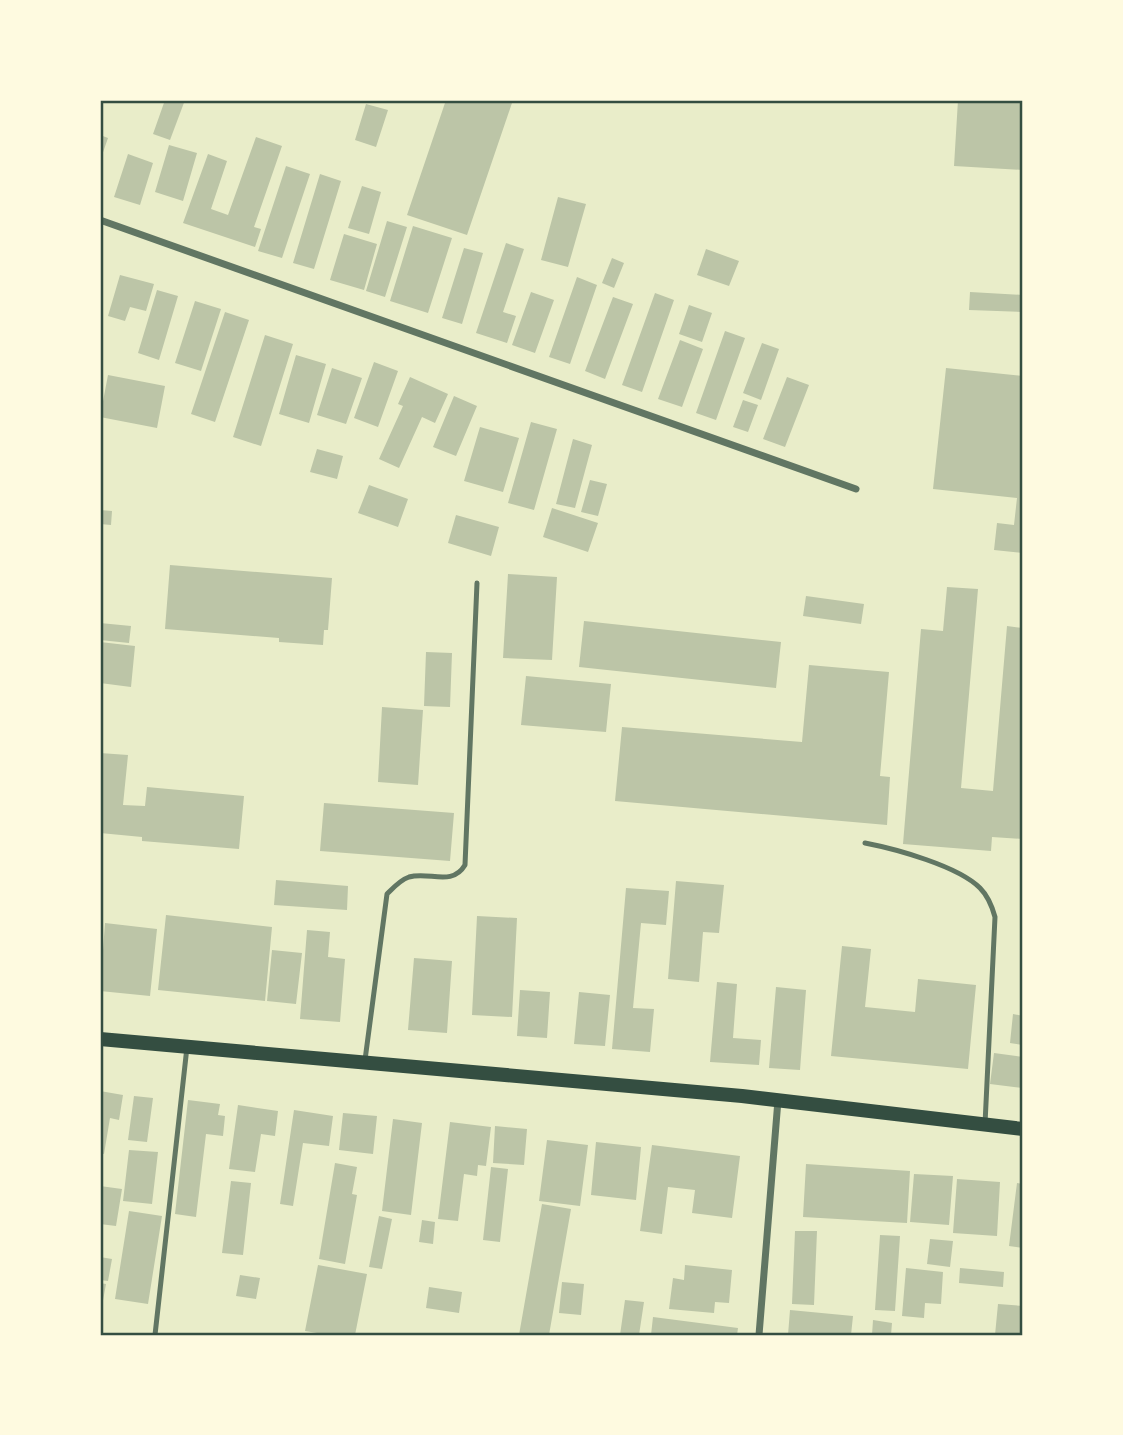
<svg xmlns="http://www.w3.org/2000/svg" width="1123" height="1435" viewBox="0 0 1123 1435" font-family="Barlow,sans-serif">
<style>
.building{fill:#bcc5a7}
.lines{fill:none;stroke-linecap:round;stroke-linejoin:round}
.service{stroke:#617663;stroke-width:5}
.minor{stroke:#617663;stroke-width:7}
.secondary{stroke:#344e41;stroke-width:14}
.neatline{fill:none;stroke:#344e41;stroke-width:2.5}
</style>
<rect width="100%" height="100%" fill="#e9edc9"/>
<!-- building -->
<path class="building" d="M 165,100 L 185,100 L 170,140 L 153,134 Z
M 446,100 L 513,100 L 467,235 L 407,215 Z
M 958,100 L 1023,100 L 1023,170 L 954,166 Z
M 366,104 L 388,110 L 376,147 L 355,140 Z
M 100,135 L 108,138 L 100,161 Z
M 256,137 L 282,146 L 254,227 L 261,229 L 255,247 L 183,223 L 208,154 L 227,161 L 211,209 L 228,215 Z
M 169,145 L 197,153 L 183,201 L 155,192 Z
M 128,154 L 153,163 L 140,205 L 114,197 Z
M 286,166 L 310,174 L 282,258 L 258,251 Z
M 320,174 L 341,181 L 314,269 L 293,263 Z
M 362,186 L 381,192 L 369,234 L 348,228 Z
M 558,197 L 586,204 L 568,267 L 541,260 Z
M 387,221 L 407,227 L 385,297 L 366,291 Z
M 413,226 L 452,238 L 428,313 L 390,301 Z
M 344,234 L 377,244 L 364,290 L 330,280 Z
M 506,243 L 524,249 L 503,312 L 516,316 L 507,343 L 476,333 Z
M 464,248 L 483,253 L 462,324 L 442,318 Z
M 706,249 L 739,261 L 729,286 L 697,275 Z
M 612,258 L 624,263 L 614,288 L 602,283 Z
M 120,275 L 154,284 L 146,311 L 130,307 L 125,321 L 108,316 Z
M 577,277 L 597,285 L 570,364 L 549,357 Z
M 157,290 L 178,296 L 159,360 L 138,353 Z
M 531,292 L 554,300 L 535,353 L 512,345 Z
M 970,292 L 1023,295 L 1023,312 L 969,310 Z
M 655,293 L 674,300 L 642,392 L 622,385 Z
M 613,297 L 633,304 L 605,379 L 585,371 Z
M 195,301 L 221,309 L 201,371 L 175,363 Z
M 689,305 L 712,313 L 702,342 L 679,334 Z
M 225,312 L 249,320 L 215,422 L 191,414 Z
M 725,331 L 745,338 L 716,420 L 696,413 Z
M 265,335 L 293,344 L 261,446 L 233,437 Z
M 680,340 L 703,349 L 682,407 L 658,399 Z
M 762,343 L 779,349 L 761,400 L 743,393 Z
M 296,355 L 326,364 L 309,423 L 279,414 Z
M 374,362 L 398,371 L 378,427 L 354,418 Z
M 332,368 L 362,378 L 346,424 L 317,415 Z
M 946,368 L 1023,376 L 1023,553 L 994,550 L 997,523 L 1014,525 L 1017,498 L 933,489 Z
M 108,375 L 165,386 L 157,428 L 100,417 Z
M 410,377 L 448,394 L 435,423 L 422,417 L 399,468 L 379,459 L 403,406 L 398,404 Z
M 787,377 L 809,385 L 785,447 L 763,439 Z
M 454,396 L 477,406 L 456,456 L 433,447 Z
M 743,400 L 758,405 L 748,432 L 733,427 Z
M 531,422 L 557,429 L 534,510 L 508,503 Z
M 480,427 L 519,438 L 503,492 L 464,481 Z
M 573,439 L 592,445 L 575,508 L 556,504 Z
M 317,449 L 343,456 L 337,479 L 310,472 Z
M 590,480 L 607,484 L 598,516 L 581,512 Z
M 369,485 L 408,499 L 398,527 L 358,513 Z
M 552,508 L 598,523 L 588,552 L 543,537 Z
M 100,510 L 112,511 L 111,525 L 100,524 Z
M 456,515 L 499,527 L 491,556 L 448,543 Z
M 170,565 L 332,578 L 328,630 L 324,630 L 323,645 L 279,642 L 279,638 L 165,629 Z
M 508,574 L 557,577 L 552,660 L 503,658 Z
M 947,587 L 978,589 L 961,788 L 993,791 L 1007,626 L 1023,628 L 1023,839 L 992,837 L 991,851 L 903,844 L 921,629 L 943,631 Z
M 806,596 L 864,604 L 861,624 L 803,616 Z
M 584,621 L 781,642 L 776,688 L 579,667 Z
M 100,623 L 131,626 L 129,643 L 100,640 Z
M 100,642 L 135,646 L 131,687 L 100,683 Z
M 426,652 L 452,653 L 450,707 L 424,706 Z
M 809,665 L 889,672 L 880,776 L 890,777 L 887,825 L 615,801 L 622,727 L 802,742 Z
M 526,676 L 611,684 L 606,732 L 521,725 Z
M 382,707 L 423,710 L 418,785 L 378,782 Z
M 100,753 L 128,755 L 123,805 L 145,806 L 147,787 L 244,796 L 239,849 L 142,841 L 142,837 L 100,833 Z
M 324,803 L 454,813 L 450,861 L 320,851 Z
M 276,880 L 348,886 L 347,910 L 274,905 Z
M 676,881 L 724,885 L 719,933 L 703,932 L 699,982 L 668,979 Z
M 626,888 L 669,891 L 666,925 L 641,923 L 633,1008 L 654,1009 L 650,1052 L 612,1049 Z
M 166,915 L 272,927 L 265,1001 L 158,990 Z
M 477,916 L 517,918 L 512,1017 L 472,1015 Z
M 105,923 L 157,929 L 150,996 L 100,991 Z
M 307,930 L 330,932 L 328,957 L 345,959 L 340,1022 L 300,1019 Z
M 842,946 L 871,949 L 865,1007 L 915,1012 L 918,979 L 976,985 L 968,1069 L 831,1056 Z
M 272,950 L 302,953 L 296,1004 L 267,1001 Z
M 414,958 L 452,961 L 447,1033 L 408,1030 Z
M 717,982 L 737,984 L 733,1038 L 761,1040 L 759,1065 L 710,1062 Z
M 776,987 L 806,990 L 800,1070 L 769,1068 Z
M 520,990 L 550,992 L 547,1038 L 517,1036 Z
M 579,992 L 610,995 L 605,1046 L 574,1044 Z
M 1013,1014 L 1023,1016 L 1023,1045 L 1010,1043 Z
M 994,1053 L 1023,1057 L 1023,1088 L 990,1084 Z
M 100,1091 L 123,1095 L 119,1120 L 110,1118 L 104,1154 L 100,1153 Z
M 134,1096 L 153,1098 L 147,1142 L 128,1140 Z
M 188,1100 L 220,1104 L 218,1115 L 225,1116 L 223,1136 L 206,1134 L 196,1217 L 175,1214 Z
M 238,1105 L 278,1111 L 275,1136 L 261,1134 L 255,1172 L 229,1169 Z
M 294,1110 L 333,1116 L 329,1146 L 303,1143 L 293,1206 L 280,1204 Z
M 343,1113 L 377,1116 L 373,1154 L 339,1150 Z
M 393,1119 L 422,1123 L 411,1215 L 382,1211 Z
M 450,1122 L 491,1127 L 486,1166 L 478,1165 L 477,1176 L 464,1174 L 458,1221 L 438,1219 Z
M 495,1126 L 527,1129 L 524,1165 L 493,1163 Z
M 547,1140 L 588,1145 L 580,1206 L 539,1201 Z
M 596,1142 L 641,1147 L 636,1200 L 591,1195 Z
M 652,1145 L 740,1156 L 732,1218 L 692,1213 L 695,1190 L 668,1187 L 662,1234 L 640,1231 Z
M 129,1150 L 158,1152 L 152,1204 L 123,1201 Z
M 335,1163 L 357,1167 L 352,1194 L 357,1195 L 345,1264 L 319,1259 Z
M 806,1164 L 910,1171 L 907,1223 L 803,1217 Z
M 491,1167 L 508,1169 L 500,1242 L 483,1240 Z
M 914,1174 L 953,1176 L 949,1225 L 910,1222 Z
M 957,1179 L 1000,1182 L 997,1236 L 953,1233 Z
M 231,1181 L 251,1183 L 243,1255 L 222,1253 Z
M 1017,1183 L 1023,1184 L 1023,1248 L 1009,1246 Z
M 100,1186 L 122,1189 L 116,1226 L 100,1224 Z
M 542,1204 L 571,1209 L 549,1335 L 519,1335 Z
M 129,1211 L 162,1216 L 148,1304 L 115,1299 Z
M 379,1216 L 392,1219 L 382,1269 L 369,1267 Z
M 422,1220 L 435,1222 L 433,1244 L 419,1242 Z
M 795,1231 L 817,1231 L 814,1305 L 792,1304 Z
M 880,1235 L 900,1236 L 895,1311 L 875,1310 Z
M 930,1239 L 953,1241 L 950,1267 L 927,1264 Z
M 100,1257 L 112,1259 L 108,1281 L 100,1280 Z
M 318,1265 L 367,1274 L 355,1335 L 329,1335 L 305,1331 Z
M 685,1265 L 732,1270 L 729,1303 L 715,1302 L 714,1313 L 669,1309 L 673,1278 L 684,1280 Z
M 906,1268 L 943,1272 L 941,1304 L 925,1303 L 924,1318 L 902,1316 Z
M 960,1268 L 1004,1272 L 1003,1287 L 959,1283 Z
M 240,1275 L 260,1278 L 256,1299 L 236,1296 Z
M 562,1282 L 584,1284 L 581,1315 L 559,1313 Z
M 100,1283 L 106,1284 L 102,1306 L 100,1306 Z
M 429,1287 L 462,1292 L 459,1313 L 426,1308 Z
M 625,1300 L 644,1302 L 639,1335 L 620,1335 Z
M 998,1304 L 1023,1306 L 1023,1335 L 995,1335 Z
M 790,1310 L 853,1316 L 851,1335 L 788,1335 Z
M 653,1317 L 738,1328 L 737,1335 L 651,1335 Z
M 873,1320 L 892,1323 L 891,1335 L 872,1335 Z"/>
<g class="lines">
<!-- service -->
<path class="service" d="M 865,843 C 896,849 958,866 980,888 C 988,896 992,906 995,917 L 985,1124
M 365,1060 L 387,894 C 393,888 400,880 409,877 C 429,871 452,887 465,865 L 477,583
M 155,1335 L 187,1047"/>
<!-- minor -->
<path class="minor" d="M 100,220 L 856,489
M 759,1335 L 778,1100"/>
<!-- secondary -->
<path class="secondary" d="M 100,1039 L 742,1096 L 1023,1129"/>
</g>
<!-- border -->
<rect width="1123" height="1435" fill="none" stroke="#fefae0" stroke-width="203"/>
<rect x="102" y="102" width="919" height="1232" class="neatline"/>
</svg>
